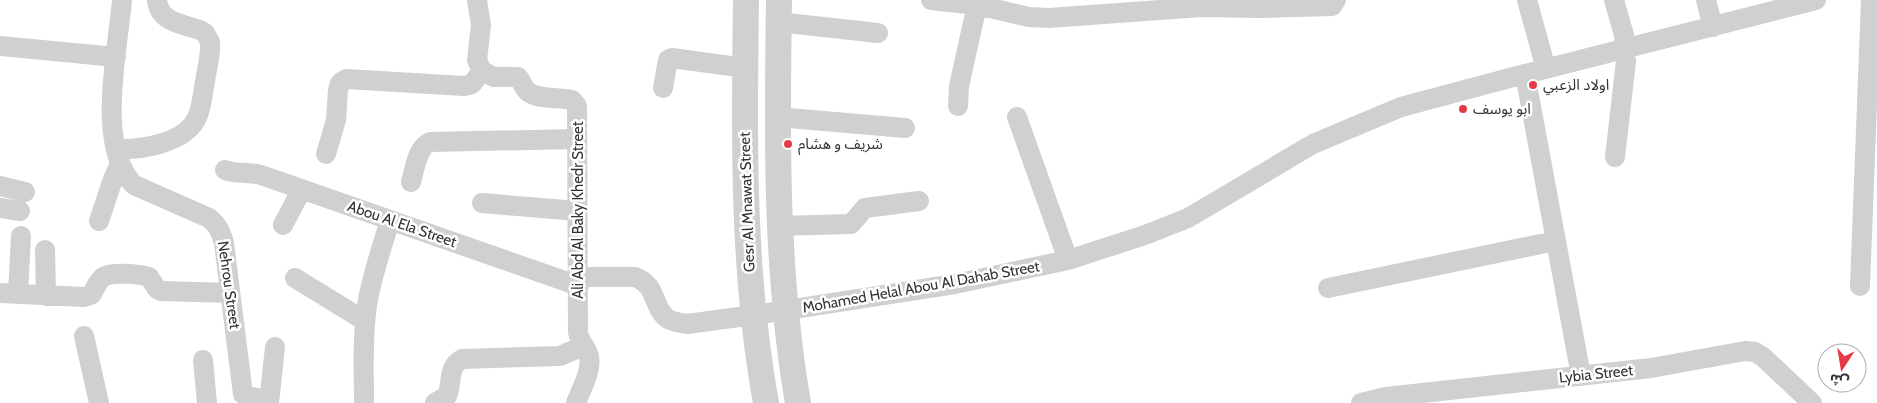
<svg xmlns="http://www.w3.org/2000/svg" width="1877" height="403" viewBox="0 0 1877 403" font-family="Cabin,'Noto Sans Arabic',sans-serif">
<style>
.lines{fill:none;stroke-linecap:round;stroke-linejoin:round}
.minor{stroke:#d0d0d0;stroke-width:20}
.tertiary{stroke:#d0d0d0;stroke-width:26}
.poi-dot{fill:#e63946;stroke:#fff;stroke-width:2}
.labels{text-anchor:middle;stroke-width:5;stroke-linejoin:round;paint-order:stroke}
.poi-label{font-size:15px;fill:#333;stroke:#fff;text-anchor:start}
.street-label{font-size:15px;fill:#333;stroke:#fff}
</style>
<rect width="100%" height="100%" fill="#fff"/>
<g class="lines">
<!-- minor -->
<path class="minor" d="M 122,0 C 118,51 95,145 134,185 L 209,218 C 218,225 221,232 224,243 L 243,394 L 246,396 L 269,400
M 477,0 L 481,25 L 477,60 L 482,71 L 494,77 L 518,77 C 522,81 523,87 527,91 C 537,100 559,97 572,100 L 577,106 L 578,332 C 579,341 585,345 588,353 C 594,368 581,389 576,403
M 931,0 L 977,5 L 1029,17 L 1049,18 L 1201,7 L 1260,8 L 1332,6 L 1336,0
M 1527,0 L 1546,69
M 1614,0 L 1624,35 L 1626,61 L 1615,157
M 1706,0 L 1713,27
M 778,22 L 878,33
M 0,46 L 116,57
M 1525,74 L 1581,376
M 663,88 L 668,60 L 672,58 L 745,68
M 958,106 L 959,86 L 977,5
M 777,117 L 905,128
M 1017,117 L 1068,260
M 116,149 C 142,150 188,143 198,115 C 202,105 203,92 205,81 C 207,68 211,55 210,42 L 205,33 L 200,30 C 182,24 159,22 157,0
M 326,154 L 336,120 L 338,90 L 340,83 L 346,79 L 464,86 L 472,84 L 482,71
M 225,170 C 237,175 249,171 261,175 L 579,286
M 411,182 C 415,169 417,147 430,142 L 577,139
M 0,186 L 25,192
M 482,203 L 577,211
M 0,208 L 20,211
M 99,221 L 113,179 L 120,164
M 283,225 L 302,189
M 779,226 L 851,224 L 865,208 L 919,201
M 45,250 L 46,296
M 578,277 L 635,277 C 658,285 652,308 668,319 C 674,322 680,323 687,324 L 754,315 L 955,284 L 1068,260 L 1145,235 L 1188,218 L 1313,144 L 1401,107 L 1525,74 L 1816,0
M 295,278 L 365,321
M 1860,286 L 1871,0
M 1328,288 L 1555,241
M 0,293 L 84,297 L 91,295 C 95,290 97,282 102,278 C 109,271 140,274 149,277 L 157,289 L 161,291 L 230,293
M 18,294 L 21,236
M 84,336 L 99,403
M 203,360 L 207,403
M 269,403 L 275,347
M 364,403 C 364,371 362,338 367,306 C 371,277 382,248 390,220
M 435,403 L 447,396 C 453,382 447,367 462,359 L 560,356 L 583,346
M 1361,403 L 1386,397 L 1651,368 L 1745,351 L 1755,352 L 1763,357 L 1812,403"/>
<!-- tertiary -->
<path class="tertiary" d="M 746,0 C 744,135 742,270 766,403
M 779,0 C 777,135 775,269 798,403"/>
</g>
<!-- markers -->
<g class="poi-dot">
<circle cx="1533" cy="85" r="5"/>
<circle cx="1463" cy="109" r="5"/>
<circle cx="788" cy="144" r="5"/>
</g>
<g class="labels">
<!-- poi labels -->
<g class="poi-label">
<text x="1543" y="90">اولاد الزعبي</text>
<text x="1473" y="114">ابو يوسف</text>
<text x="798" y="149">شريف و هشام</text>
</g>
<!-- street labels -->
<g class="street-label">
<text transform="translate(747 202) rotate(-92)" y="5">Gesr Al Mnawat Street</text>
<text transform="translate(578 210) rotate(-90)" y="5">Ali Abd Al Baky Khedr Street</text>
<text transform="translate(402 224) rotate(19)" y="5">Abou Al Ela Street</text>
<text transform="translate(229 285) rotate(82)" y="5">Nehrou Street</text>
<text transform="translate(921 287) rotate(-10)" y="5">Mohamed Helal Abou Al Dahab Street</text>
<text transform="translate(1596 374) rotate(-6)" y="5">Lybia Street</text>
</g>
</g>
<!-- north arrow -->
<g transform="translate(1842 368) rotate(192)"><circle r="24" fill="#ffffff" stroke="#adadad"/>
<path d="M0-4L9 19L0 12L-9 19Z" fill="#e63946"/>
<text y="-8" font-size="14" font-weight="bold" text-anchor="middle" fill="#333333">ش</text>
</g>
</svg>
